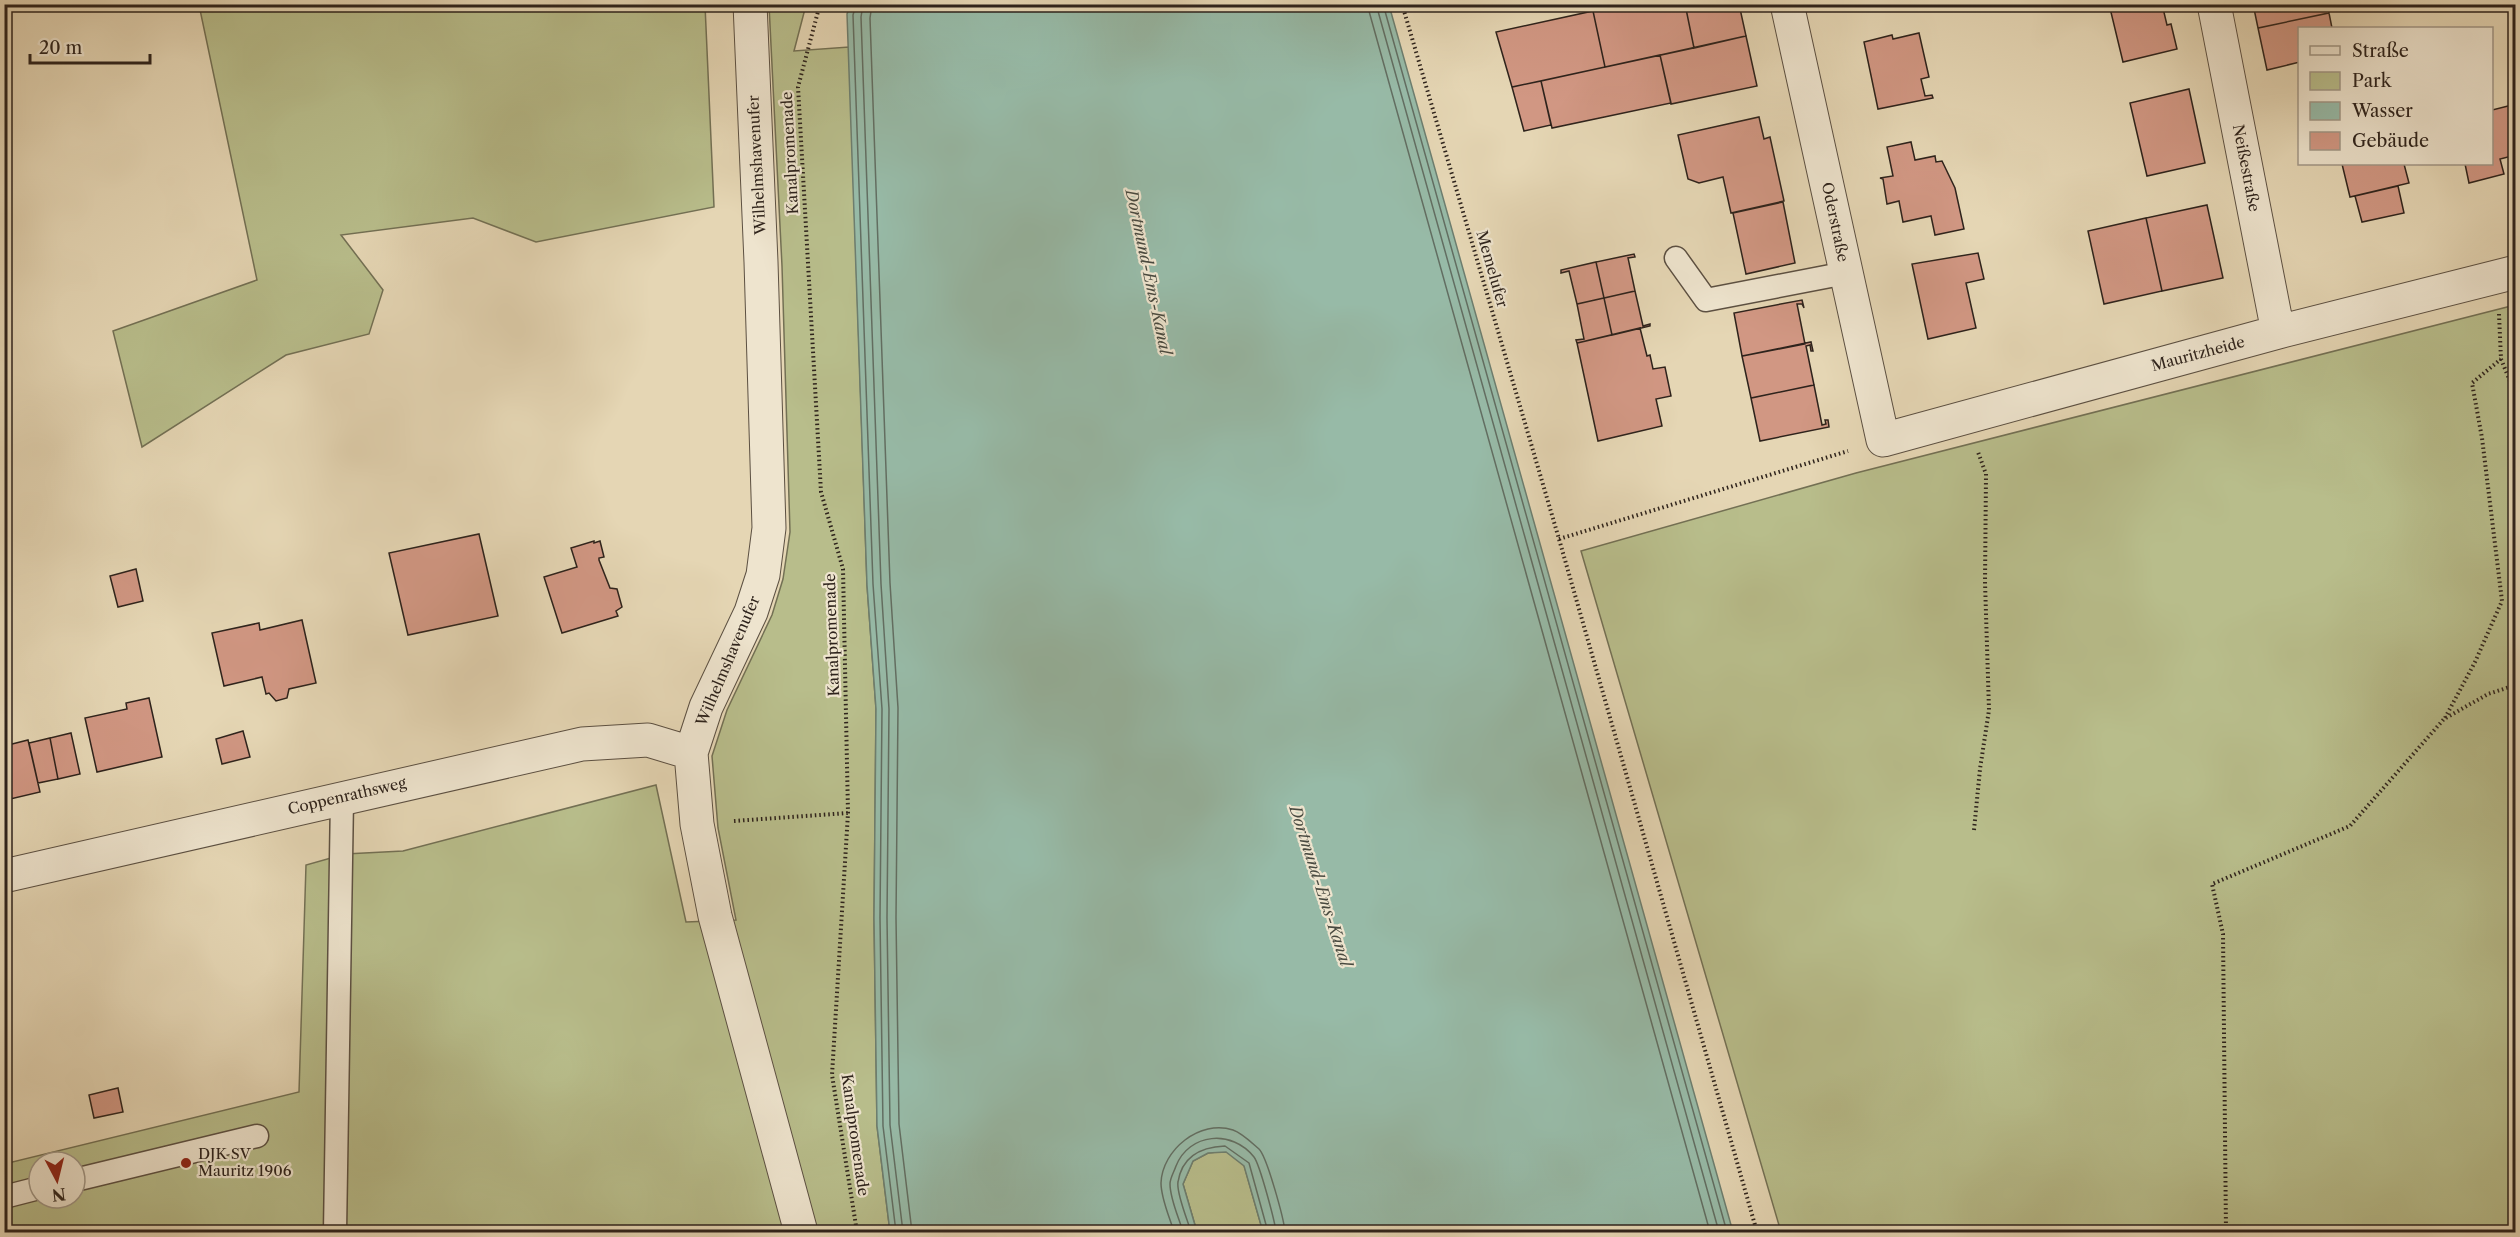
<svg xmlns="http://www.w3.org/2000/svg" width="2520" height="1237" viewBox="0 0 2520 1237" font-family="'Libre Caslon Text',serif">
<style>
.green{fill:#b8bd8b;stroke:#737054;stroke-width:1.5;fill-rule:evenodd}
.water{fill:#97baa7;stroke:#6d7e6f;stroke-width:1.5}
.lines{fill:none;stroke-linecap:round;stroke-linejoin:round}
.shore{stroke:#626e62;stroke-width:1.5}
.building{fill:#d19783;stroke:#2e231c;stroke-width:1.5}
.lane-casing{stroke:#5c5042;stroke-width:25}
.street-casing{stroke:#5c5042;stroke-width:35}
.path{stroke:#2e231c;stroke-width:4;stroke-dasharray:1.5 3;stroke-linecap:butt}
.lane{stroke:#eee4ce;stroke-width:22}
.street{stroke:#eee4ce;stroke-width:33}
.poi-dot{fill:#8f2418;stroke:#eee4ce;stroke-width:2}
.labels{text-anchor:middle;stroke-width:4.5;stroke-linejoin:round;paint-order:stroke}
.street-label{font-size:15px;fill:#2e231c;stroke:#eee4ce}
.poi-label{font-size:15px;fill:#2e231c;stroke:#eee4ce;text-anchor:start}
.water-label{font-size:16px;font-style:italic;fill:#48493f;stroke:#eee4ce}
</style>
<rect width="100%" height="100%" fill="#e5d6b4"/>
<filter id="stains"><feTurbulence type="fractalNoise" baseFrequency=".00333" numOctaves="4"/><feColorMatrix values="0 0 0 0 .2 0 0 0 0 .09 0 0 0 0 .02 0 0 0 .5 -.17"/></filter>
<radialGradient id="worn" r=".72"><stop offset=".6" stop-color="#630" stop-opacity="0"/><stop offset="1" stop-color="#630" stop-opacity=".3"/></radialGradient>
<!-- green -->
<path class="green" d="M 199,5 L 705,5 L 714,207 L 536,242 L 473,218 L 341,235 L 383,290 L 369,334 L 286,355 L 142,447 L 113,331 L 257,280 Z
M 769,5 L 806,5 L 794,51 L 849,47 L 867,585 L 876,709 L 874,918 L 877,1126 L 890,1232 L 5,1232 L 4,1164 L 299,1092 L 306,865 L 345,854 L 403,851 L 656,785 L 686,922 L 736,920 L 718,828 L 712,756 L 727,710 L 772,615 L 783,579 L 790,532 L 782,266 ZM 39,1162 L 75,1162 L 75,1198 L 39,1198 Z
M 2515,305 L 2515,1232 L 1781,1232 L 1581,551 L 1856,473 Z
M 1226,1151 L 1244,1165 L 1263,1232 L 1197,1232 L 1183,1184 L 1193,1161 L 1208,1153 Z"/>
<!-- water -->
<path class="water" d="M 851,4 L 1389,5 L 1733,1232 L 1263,1232 L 1244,1166 L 1226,1152 L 1208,1153 L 1193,1161 L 1183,1184 L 1197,1232 L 890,1232 L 877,1126 L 874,918 L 876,709 L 867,585 L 847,14 Z"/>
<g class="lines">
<!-- shore -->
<path class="shore" d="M 856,4 L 853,15 L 873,584 L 882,709 L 880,918 L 883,1126 L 896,1232
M 863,4 L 861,17 L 881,584 L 889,709 L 887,918 L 890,1125 L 903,1232
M 872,4 L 870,18 L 890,583 L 898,708 L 896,918 L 899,1124 L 912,1232
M 1367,4 L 1710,1232
M 1376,4 L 1719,1232
M 1383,4 L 1727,1232
M 1174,1232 C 1170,1218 1161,1199 1161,1183 C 1162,1150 1200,1119 1233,1130 C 1242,1133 1252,1143 1259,1149 C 1267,1157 1284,1219 1285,1232
M 1183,1232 C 1179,1218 1170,1199 1170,1184 C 1170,1178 1174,1172 1176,1166 C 1189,1133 1232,1129 1254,1157 C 1260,1165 1275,1222 1276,1232
M 1191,1232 C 1188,1221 1176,1193 1178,1182 C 1182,1156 1201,1147 1225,1146 L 1249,1163 L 1268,1232"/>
</g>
<!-- building -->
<path class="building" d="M 1625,4 L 1685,4 L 1694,48 L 1605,67 L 1593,11 Z
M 1685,4 L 1739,4 L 1746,36 L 1694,48 Z
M 2109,4 L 2162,4 L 2167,25 L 2171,24 L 2177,49 L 2123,62 Z
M 2253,4 L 2327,4 L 2329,13 L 2258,28 Z
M 1593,11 L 1605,67 L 1512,87 L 1496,32 Z
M 2329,13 L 2332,28 L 2300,28 L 2300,62 L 2267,70 L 2258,28 Z
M 1919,33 L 1929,77 L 1921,79 L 1925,96 L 1932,95 L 1933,98 L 1878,109 L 1864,42 L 1892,35 L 1893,39 Z
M 1746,36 L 1757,86 L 1671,104 L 1660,55 Z
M 1660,55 L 1671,103 L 1552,128 L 1541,81 Z
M 1541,81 L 1551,125 L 1524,131 L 1512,87 Z
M 2189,89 L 2205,163 L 2147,176 L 2130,103 Z
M 2516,104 L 2516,155 L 2500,159 L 2504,174 L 2469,183 L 2465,164 L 2492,164 L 2492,110 Z
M 1759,117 L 1764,139 L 1770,137 L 1784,201 L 1731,213 L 1723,177 L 1699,183 L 1688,179 L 1678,135 Z
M 1911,142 L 1915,160 L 1935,156 L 1936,162 L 1942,161 L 1955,188 L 1964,229 L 1935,235 L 1931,216 L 1903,222 L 1899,201 L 1887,204 L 1883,179 L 1880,178 L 1893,176 L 1887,147 Z
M 2342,164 L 2404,164 L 2409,183 L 2350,197 Z
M 2398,186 L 2404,213 L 2362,222 L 2355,196 Z
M 1783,202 L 1795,263 L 1746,274 L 1733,213 Z
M 2207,205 L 2223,278 L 2162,291 L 2146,218 Z
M 2146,218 L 2162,291 L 2104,304 L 2088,231 Z
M 1978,253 L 1984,279 L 1966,283 L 1976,328 L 1928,339 L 1912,264 Z
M 1634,254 L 1635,257 L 1628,258 L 1635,291 L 1604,298 L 1596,262 Z
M 1596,262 L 1604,298 L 1577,304 L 1569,271 L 1561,273 L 1561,270 Z
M 1635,291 L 1643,326 L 1650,324 L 1650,326 L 1612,335 L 1604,298 Z
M 1604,298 L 1612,335 L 1577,343 L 1576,340 L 1584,339 L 1577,304 Z
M 1802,300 L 1804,308 L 1802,304 L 1797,304 L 1805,344 L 1742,356 L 1734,313 Z
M 1640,328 L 1647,356 L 1650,355 L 1653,369 L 1665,367 L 1671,396 L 1656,399 L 1662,426 L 1598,441 L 1577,343 Z
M 1811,342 L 1813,351 L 1811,351 L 1810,345 L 1806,346 L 1814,385 L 1751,398 L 1742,356 Z
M 1814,385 L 1822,425 L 1826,424 L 1825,420 L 1828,420 L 1829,427 L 1760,441 L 1751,398 Z
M 479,534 L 498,616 L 408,635 L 389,553 Z
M 594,541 L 594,543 L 600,541 L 604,557 L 599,558 L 599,560 L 610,588 L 617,589 L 622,607 L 616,611 L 618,616 L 562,633 L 544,577 L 577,567 L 571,548 Z
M 136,569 L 143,601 L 118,607 L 110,576 Z
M 302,620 L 316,683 L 289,689 L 287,698 L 276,701 L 269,693 L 266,694 L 262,677 L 224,686 L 212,633 L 259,623 L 260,630 Z
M 149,698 L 162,757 L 97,772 L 85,718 L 127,709 L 126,703 Z
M 243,731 L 250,757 L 222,764 L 216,739 Z
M 71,733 L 80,774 L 58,779 L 50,738 Z
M 50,738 L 58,779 L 38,783 L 29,743 Z
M 28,740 L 40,792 L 10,799 L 11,803 L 4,805 L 4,746 Z
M 118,1088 L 123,1112 L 94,1118 L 89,1095 Z"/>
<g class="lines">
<!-- lane casing -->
<g class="lane-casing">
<path id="lane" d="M 1676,258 L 1706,300 L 1846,273
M 75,1180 L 257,1136
M 4,1197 L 39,1188
M 335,1232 L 342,798"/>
</g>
<!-- street casing -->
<g class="street-casing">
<path id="street" d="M 750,4 L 761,262 L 769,528 L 763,575 L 751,612 L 706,707 L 691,753 L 697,824 L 715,916 L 801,1232
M 1787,4 L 1883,440 L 2278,332 L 2516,272
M 2214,4 L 2278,332
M 4,876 L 582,744 L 648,740 L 691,753"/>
</g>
<!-- path -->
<path class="path" d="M 820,4 L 798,87 L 821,492 L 843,569 L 848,813 L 832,1075 L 857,1232
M 1402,4 L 1559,539 L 1757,1232
M 2499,314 L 2501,359 L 2516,396
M 1559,539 L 1848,451
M 2445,718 L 2475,662 L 2502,601 L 2482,438 L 2472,383 L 2501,359
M 734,821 L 848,813
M 1974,830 L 1980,769 L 1989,710 L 1985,582 L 1986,474 L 1978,452
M 2226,1232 L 2223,934 L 2212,884 L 2350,826 L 2444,719 L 2488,694 L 2516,685"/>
<!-- lane -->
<use href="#lane" class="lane"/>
<!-- street -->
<use href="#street" class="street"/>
</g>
<!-- markers -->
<circle class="poi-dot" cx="186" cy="1163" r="6"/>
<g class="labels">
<!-- street labels -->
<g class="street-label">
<text transform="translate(790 153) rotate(-93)" y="5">Kanalpromenade</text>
<text transform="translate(757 165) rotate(-93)" y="5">Wilhelmshavenufer</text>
<text transform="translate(2246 168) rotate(79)" y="5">Neißestraße</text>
<text transform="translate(1835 222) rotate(78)" y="5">Oderstraße</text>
<text transform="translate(1492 269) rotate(74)" y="5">Memelufer</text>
<text transform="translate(2198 354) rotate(-15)" y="5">Mauritzheide</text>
<text transform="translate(832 635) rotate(-92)" y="5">Kanalpromenade</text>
<text transform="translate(728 661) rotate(-67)" y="5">Wilhelmshavenufer</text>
<text transform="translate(347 796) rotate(-13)" y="5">Coppenrathsweg</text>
<text transform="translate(855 1135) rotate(82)" y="5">Kanalpromenade</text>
</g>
<!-- poi labels -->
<g class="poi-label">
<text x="198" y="1159">DJK SV<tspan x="198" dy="17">Mauritz 1906</tspan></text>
</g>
<!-- water labels -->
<g class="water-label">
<text transform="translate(1149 272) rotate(78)" y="6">Dortmund-Ems-Kanal</text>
<text transform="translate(1321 886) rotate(72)" y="6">Dortmund-Ems-Kanal</text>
</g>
</g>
<!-- margin -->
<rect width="2520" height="1237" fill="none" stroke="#e5d6b4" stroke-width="24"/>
<rect x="6" y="6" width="2508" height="1225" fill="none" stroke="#2e231c" stroke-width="3"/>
<rect x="12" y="12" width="2496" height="1213" fill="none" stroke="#2e231c" stroke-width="1.5"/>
<!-- legend -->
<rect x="2298" y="27" width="195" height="138" fill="#eee4ce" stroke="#a19787" stroke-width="1.5"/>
<rect x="2310" y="46" width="30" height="9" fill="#eee4ce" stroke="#a19787" stroke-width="1.5"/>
<text x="2352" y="57" font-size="18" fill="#2e231c">Straße</text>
<rect x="2310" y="72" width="30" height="18" fill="#b8bd8b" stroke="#a19787" stroke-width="1.5"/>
<text x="2352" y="87" font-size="18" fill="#2e231c">Park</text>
<rect x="2310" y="102" width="30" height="18" fill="#97baa7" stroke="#a19787" stroke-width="1.5"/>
<text x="2352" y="117" font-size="18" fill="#2e231c">Wasser</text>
<rect x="2310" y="132" width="30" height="18" fill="#d19783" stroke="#a19787" stroke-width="1.5"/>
<text x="2352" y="147" font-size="18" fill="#2e231c">Gebäude</text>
<!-- north arrow -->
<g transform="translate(57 1180) rotate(173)"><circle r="28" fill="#eee4ce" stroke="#a19787" stroke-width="1.5"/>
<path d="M0-4.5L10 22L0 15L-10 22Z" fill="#8f2418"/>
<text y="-9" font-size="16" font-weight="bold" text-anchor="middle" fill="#2e231c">N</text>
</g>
<!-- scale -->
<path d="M30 54v9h120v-9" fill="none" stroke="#2e231c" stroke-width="3"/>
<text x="39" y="54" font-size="18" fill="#2e231c" stroke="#eee4ce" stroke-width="4.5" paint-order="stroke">20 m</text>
<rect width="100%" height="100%" filter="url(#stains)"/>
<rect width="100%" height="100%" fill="url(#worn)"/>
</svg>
